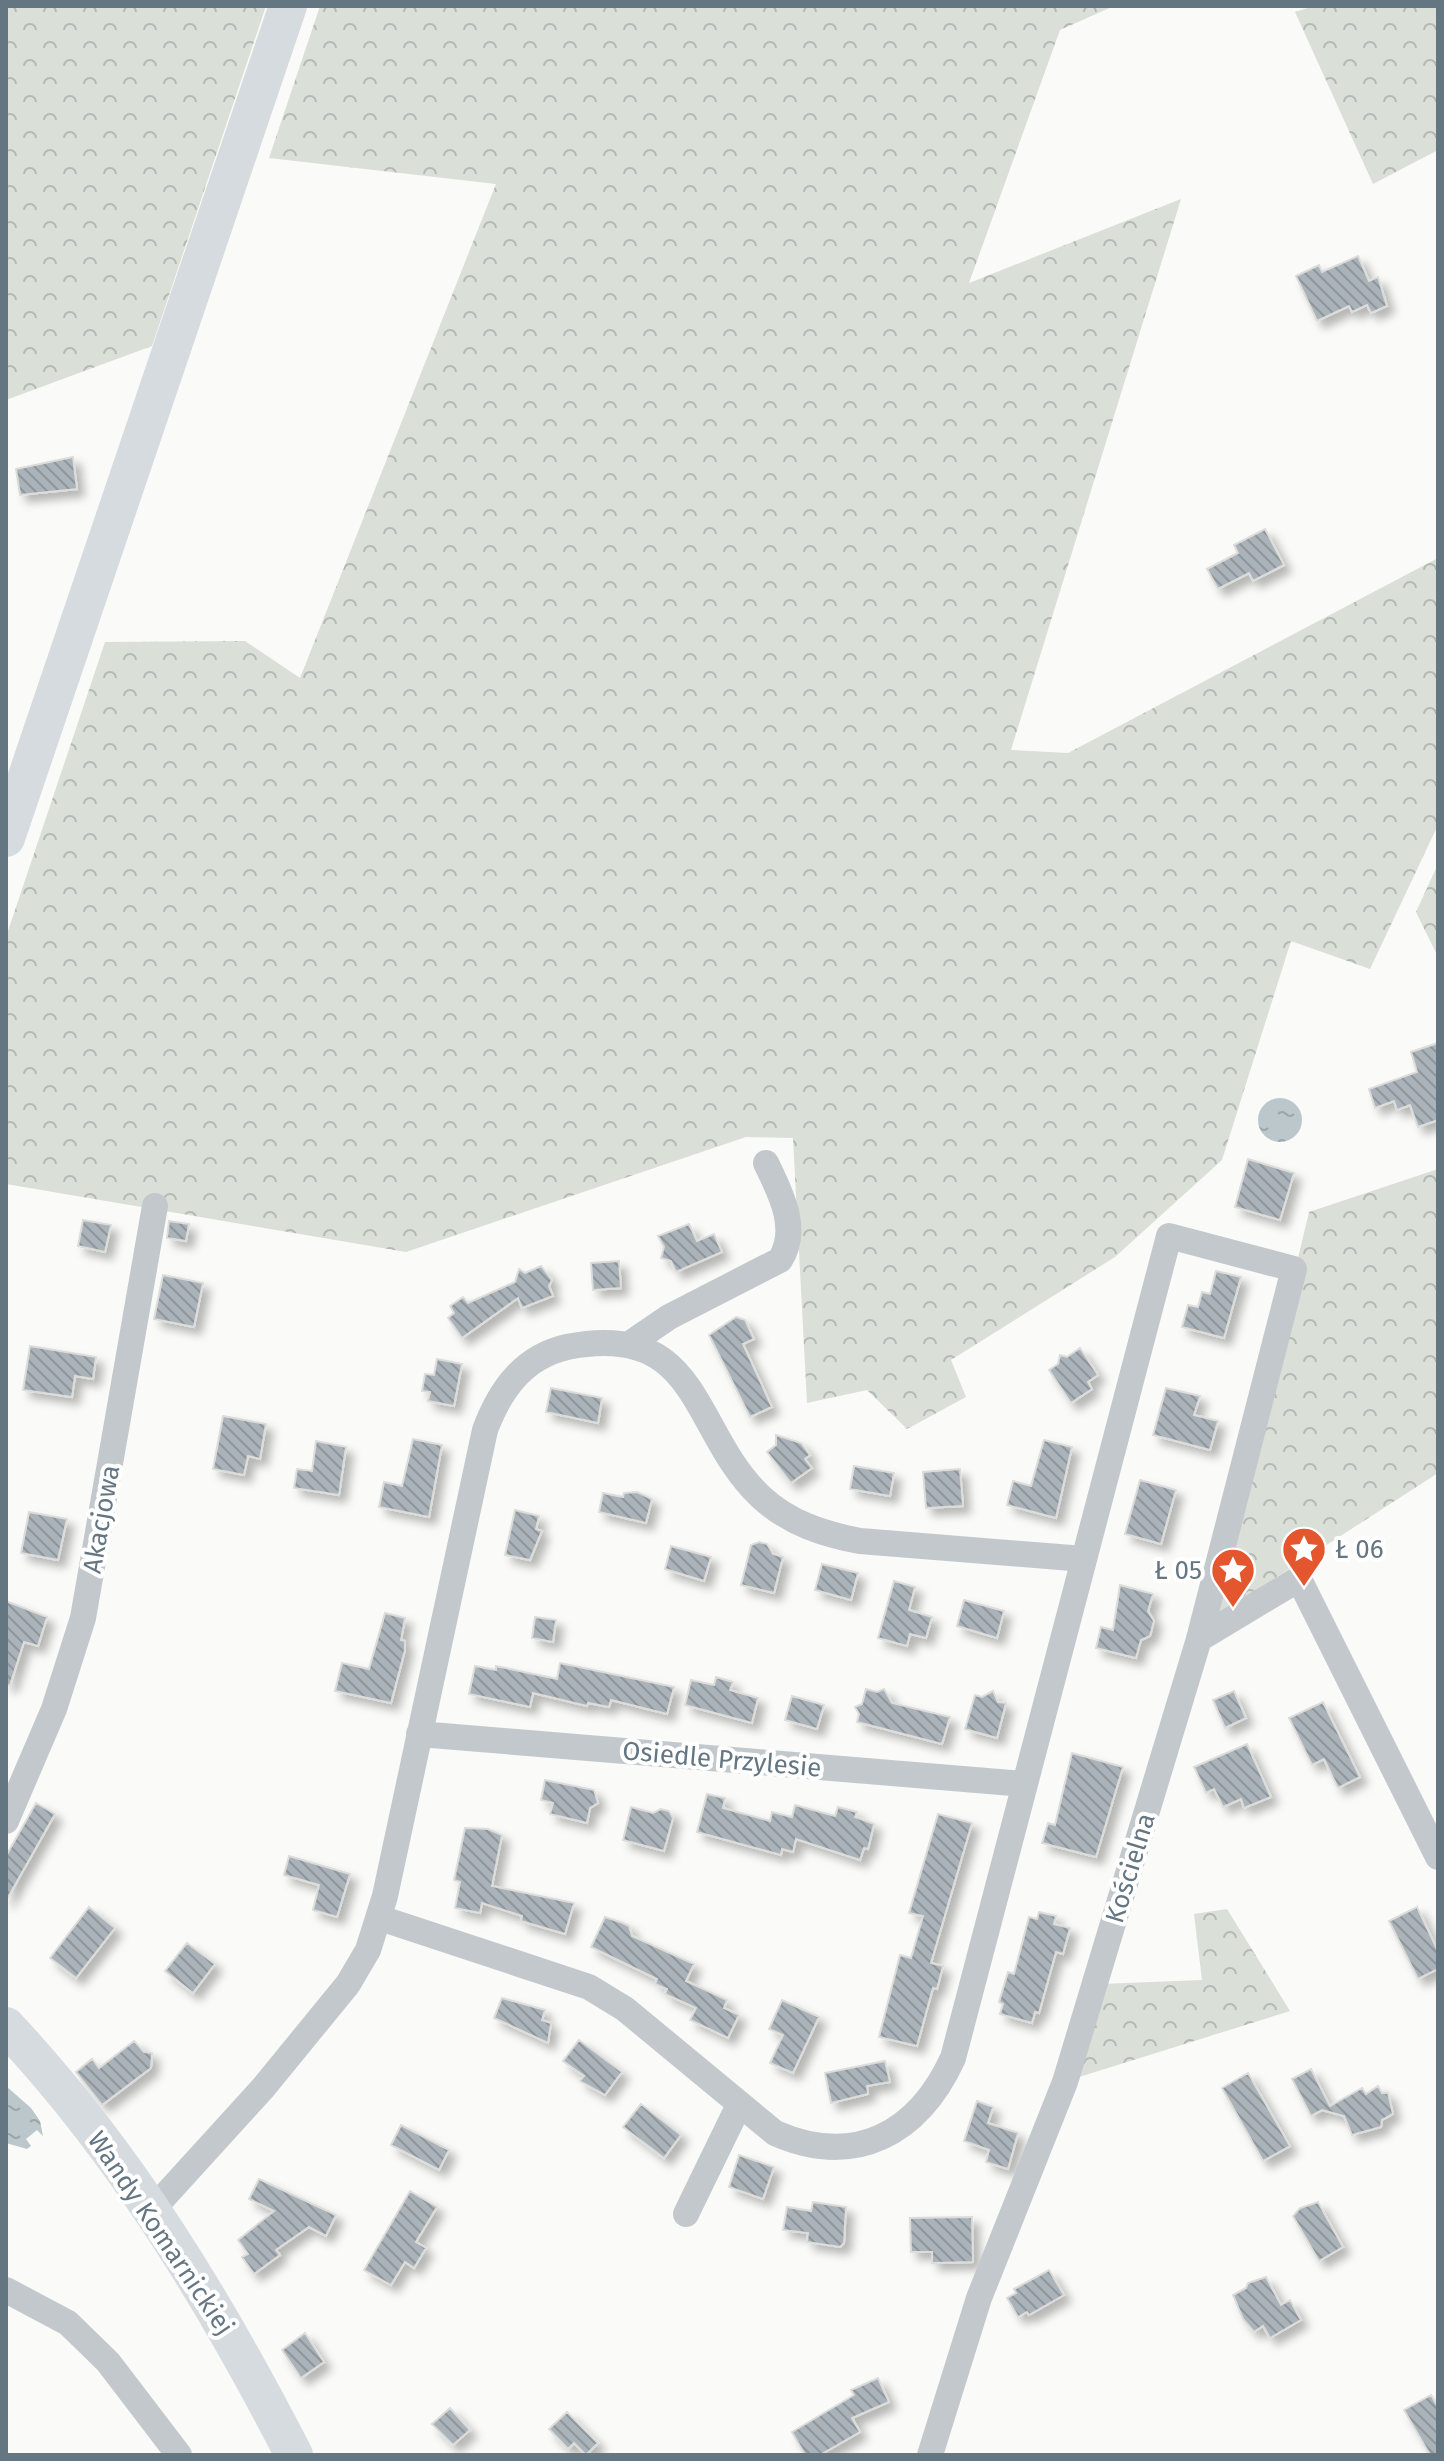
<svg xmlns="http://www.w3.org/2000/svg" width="1444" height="2461" viewBox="0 0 1444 2461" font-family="'Fira Sans',sans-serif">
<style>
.forest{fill:url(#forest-crowns)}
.water{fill:url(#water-ripples)}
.building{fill:url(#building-back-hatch);stroke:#dcdcda;stroke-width:2;filter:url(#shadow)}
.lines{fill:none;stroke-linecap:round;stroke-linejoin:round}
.street{stroke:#c3c8cc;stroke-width:26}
.secondary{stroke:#d6dbdf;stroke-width:38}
.labels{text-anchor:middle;stroke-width:8;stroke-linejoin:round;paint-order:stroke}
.street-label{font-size:26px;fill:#657683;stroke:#fff}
.poi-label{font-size:26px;fill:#657683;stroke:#fff;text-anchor:start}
</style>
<defs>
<pattern id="forest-crowns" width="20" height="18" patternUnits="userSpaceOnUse" patternTransform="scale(2)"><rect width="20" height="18" fill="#dadfd7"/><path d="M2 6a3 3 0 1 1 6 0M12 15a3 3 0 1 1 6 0" fill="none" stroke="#b4b9b4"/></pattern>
<pattern id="water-ripples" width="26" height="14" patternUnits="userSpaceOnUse" patternTransform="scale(2)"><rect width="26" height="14" fill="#bbc7cb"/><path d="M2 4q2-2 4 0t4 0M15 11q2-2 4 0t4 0" fill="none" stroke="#9ca6aa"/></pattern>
<pattern id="building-back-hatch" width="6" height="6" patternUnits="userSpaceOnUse" patternTransform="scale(2)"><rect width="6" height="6" fill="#aab3b9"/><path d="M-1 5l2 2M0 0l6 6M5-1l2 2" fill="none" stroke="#8e969c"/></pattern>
<filter id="shadow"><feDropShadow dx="7" dy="7" stdDeviation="4" flood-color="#0004"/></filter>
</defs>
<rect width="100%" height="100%" fill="#fafaf8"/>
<!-- forest -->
<path class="forest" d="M 6,6 L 266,6 L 152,346 L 6,400 Z
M 320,6 L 1114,6 L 1060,30 L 969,283 L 1181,199 L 1011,750 L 1068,753 L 1438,558 L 1438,825 L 1370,969 L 1291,941 L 1222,1160 L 1115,1257 L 951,1360 L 966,1397 L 907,1429 L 867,1390 L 807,1403 L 793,1138 L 746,1137 L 406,1252 L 6,1184 L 6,937 L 105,642 L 245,641 L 300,678 L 496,184 L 269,158 Z
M 1314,6 L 1438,6 L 1438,150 L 1373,184 L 1295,12 Z
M 1438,864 L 1438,957 L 1416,912 Z
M 1438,1169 L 1438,1473 L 1212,1619 L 1309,1212 Z
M 1227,1909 L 1290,2011 L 1076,2078 L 1101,1984 L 1202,1980 L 1194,1914 Z"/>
<!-- water -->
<path class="water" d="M1258 1120a22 22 0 1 1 44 0a22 22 0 1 1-44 0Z
M 6,2086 L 31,2108 L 40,2121 L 43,2136 L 37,2130 L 26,2139 L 31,2146 L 27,2149 L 6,2143 Z"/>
<!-- building -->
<path class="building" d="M 1358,256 L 1369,281 L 1378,277 L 1387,306 L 1371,313 L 1367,305 L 1352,312 L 1349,306 L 1317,321 L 1296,276 L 1319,265 L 1322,272 Z
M 73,457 L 77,489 L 20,495 L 16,469 Z
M 1265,529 L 1284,565 L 1253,581 L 1249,573 L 1218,589 L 1207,569 L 1238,553 L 1234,545 Z
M 1438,1043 L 1438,1120 L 1418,1127 L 1410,1105 L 1397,1110 L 1394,1101 L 1375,1108 L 1369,1089 L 1417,1072 L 1411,1052 Z
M 1248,1159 L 1294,1173 L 1280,1220 L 1235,1207 Z
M 83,1220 L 111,1225 L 105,1252 L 78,1246 Z
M 169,1221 L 189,1224 L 186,1241 L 167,1238 Z
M 689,1224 L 697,1241 L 714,1234 L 722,1252 L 676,1272 L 671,1261 L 661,1258 L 664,1247 L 658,1236 Z
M 619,1261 L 621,1288 L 593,1290 L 591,1263 Z
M 541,1266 L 552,1280 L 549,1286 L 553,1296 L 522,1308 L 518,1298 L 462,1338 L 448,1318 L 454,1313 L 450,1306 L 463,1297 L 468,1303 L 515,1282 L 519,1269 L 525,1273 Z
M 1216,1271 L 1241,1277 L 1224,1338 L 1182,1327 L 1188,1305 L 1198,1307 L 1202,1292 L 1210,1294 Z
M 163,1275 L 203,1283 L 194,1327 L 154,1319 Z
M 736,1317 L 745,1320 L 754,1339 L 743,1344 L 772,1407 L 750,1417 L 709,1335 Z
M 30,1346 L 96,1357 L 93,1379 L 75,1376 L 72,1397 L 23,1390 Z
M 1080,1348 L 1098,1375 L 1088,1382 L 1092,1389 L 1071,1403 L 1049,1370 L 1058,1364 L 1060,1355 L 1067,1357 Z
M 437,1359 L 462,1364 L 454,1406 L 428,1401 L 430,1392 L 422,1391 L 425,1374 L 434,1375 Z
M 551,1388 L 602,1398 L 598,1423 L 546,1412 Z
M 1166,1388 L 1200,1396 L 1194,1415 L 1218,1421 L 1210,1450 L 1153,1435 Z
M 223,1416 L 266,1424 L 260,1459 L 248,1456 L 244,1475 L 213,1469 Z
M 776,1435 L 801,1443 L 810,1455 L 805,1459 L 812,1468 L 791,1483 L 767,1452 L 776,1445 Z
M 413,1439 L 442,1445 L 429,1517 L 379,1507 L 384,1482 L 402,1486 Z
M 1044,1440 L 1072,1447 L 1056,1518 L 1007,1505 L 1013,1481 L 1031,1486 Z
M 316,1441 L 346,1447 L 339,1495 L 294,1488 L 297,1469 L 312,1471 Z
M 854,1466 L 894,1473 L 890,1496 L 850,1489 Z
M 960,1469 L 963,1506 L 926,1508 L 923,1472 Z
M 1140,1480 L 1176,1490 L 1161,1544 L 1125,1534 Z
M 637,1492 L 652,1499 L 646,1523 L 599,1512 L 603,1493 L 623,1497 L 624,1493 Z
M 515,1510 L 539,1516 L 536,1529 L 542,1531 L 530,1560 L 505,1555 Z
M 29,1512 L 67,1519 L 58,1560 L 21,1553 Z
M 759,1542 L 767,1544 L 773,1554 L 783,1557 L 774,1593 L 741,1585 L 751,1545 Z
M 671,1546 L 711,1557 L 704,1581 L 665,1569 Z
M 822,1564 L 858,1573 L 851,1600 L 815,1590 Z
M 894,1581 L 915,1587 L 909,1610 L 932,1617 L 926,1638 L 910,1634 L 907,1646 L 878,1638 Z
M 1120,1585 L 1153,1594 L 1148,1611 L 1154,1621 L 1150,1636 L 1141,1640 L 1136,1658 L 1096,1648 L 1101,1627 L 1113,1630 Z
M 964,1600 L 1004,1611 L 997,1638 L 957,1626 Z
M 6,1601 L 47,1617 L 38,1646 L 24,1642 L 10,1685 L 6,1685 Z
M 385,1613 L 405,1618 L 401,1640 L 405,1641 L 405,1650 L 391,1703 L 335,1691 L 342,1663 L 369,1669 Z
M 535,1617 L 556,1620 L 553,1642 L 532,1638 Z
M 560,1663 L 674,1687 L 667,1714 L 611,1700 L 609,1707 L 588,1703 L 587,1706 L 533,1693 L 530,1707 L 469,1694 L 475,1666 L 496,1670 L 496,1666 L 557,1679 Z
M 716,1677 L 733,1682 L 730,1690 L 758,1698 L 752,1723 L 685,1705 L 691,1680 L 714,1685 Z
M 866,1689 L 877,1692 L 884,1689 L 892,1703 L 950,1717 L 942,1744 L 857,1722 L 859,1714 L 855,1707 L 862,1704 Z
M 993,1691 L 998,1702 L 1006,1703 L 997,1738 L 965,1729 L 975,1695 L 982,1697 Z
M 1234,1691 L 1246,1718 L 1225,1728 L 1213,1700 Z
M 792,1696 L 824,1705 L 817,1729 L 785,1720 Z
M 1323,1702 L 1360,1777 L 1338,1788 L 1324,1759 L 1312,1765 L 1289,1718 Z
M 1247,1744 L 1271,1797 L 1244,1808 L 1241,1799 L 1223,1807 L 1214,1789 L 1206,1793 L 1194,1767 Z
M 1072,1753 L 1123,1767 L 1096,1857 L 1042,1843 L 1048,1823 L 1055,1825 Z
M 545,1780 L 594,1790 L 598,1803 L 590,1808 L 587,1823 L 550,1814 L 553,1803 L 541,1800 Z
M 707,1794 L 725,1798 L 723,1808 L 770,1821 L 772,1812 L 792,1817 L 795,1805 L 835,1816 L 838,1807 L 857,1812 L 855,1817 L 874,1824 L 868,1849 L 864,1848 L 860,1860 L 796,1839 L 793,1852 L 782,1849 L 781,1855 L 697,1832 Z
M 36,1803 L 55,1814 L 6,1901 L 6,1856 Z
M 631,1807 L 653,1813 L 661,1809 L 669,1811 L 673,1818 L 664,1851 L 623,1840 Z
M 938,1814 L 972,1823 L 931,1963 L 943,1966 L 937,1989 L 933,1988 L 917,2046 L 879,2037 L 900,1955 L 911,1958 L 923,1916 L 909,1913 Z
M 465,1828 L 488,1829 L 502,1835 L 492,1886 L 574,1903 L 565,1934 L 521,1921 L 522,1916 L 482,1903 L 480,1913 L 455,1908 L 460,1882 L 454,1880 Z
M 289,1856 L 350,1874 L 337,1917 L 313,1910 L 319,1885 L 284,1875 Z
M 89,1907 L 115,1928 L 76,1978 L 50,1958 Z
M 1417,1907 L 1438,1951 L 1438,1969 L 1418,1979 L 1389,1921 Z
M 1039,1912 L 1056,1916 L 1054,1924 L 1070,1928 L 1063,1954 L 1056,1952 L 1039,2013 L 1035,2012 L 1032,2023 L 1000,2014 L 1003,2004 L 999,2002 L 1008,1972 L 1014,1974 L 1029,1917 L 1037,1919 Z
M 605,1917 L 623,1923 L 629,1926 L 632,1936 L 694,1964 L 686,1981 L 727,2000 L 724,2008 L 739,2015 L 728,2038 L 690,2020 L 696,2008 L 665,1994 L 667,1989 L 655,1984 L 657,1979 L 591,1947 Z
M 187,1943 L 215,1964 L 193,1993 L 165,1971 Z
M 502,1998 L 545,2010 L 542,2020 L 551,2023 L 548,2043 L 494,2018 Z
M 782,2000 L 819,2017 L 793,2073 L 770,2063 L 783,2035 L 769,2029 Z
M 579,2040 L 622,2072 L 605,2095 L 580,2081 L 584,2076 L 563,2061 Z
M 134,2041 L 144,2052 L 152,2053 L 151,2068 L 102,2105 L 76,2072 L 92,2059 L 99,2068 Z
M 885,2061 L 890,2082 L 867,2086 L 868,2094 L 831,2103 L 825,2073 Z
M 1311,2069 L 1330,2106 L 1362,2088 L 1366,2094 L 1378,2086 L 1382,2093 L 1388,2093 L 1393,2114 L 1382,2120 L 1381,2127 L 1352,2135 L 1344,2116 L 1322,2110 L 1311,2116 L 1292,2079 Z
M 1248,2073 L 1290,2146 L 1263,2161 L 1222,2088 Z
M 977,2101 L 993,2107 L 988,2123 L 1018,2133 L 1008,2169 L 986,2162 L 989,2150 L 964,2141 Z
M 641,2104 L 681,2135 L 664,2158 L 623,2127 Z
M 401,2125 L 449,2150 L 439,2170 L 391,2145 Z
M 739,2155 L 774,2167 L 763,2199 L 729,2187 Z
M 259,2179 L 336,2215 L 326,2236 L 309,2227 L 276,2250 L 280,2255 L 254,2274 L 242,2257 L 248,2254 L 238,2240 L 274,2211 L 249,2199 Z
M 410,2191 L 437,2207 L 416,2242 L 426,2248 L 414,2268 L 405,2262 L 391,2285 L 364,2270 Z
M 813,2202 L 846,2207 L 844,2243 L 840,2247 L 807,2242 L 808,2233 L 783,2230 L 787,2207 L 811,2211 Z
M 1318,2202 L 1343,2247 L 1319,2261 L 1293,2216 L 1300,2208 Z
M 972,2217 L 973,2262 L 932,2263 L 932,2252 L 911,2252 L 910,2218 Z
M 1049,2270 L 1064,2295 L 1029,2315 L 1027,2312 L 1018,2317 L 1007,2298 L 1016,2293 L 1014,2289 Z
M 1266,2277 L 1281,2305 L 1290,2300 L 1301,2320 L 1270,2338 L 1263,2326 L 1254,2332 L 1243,2319 L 1233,2295 L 1246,2288 L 1248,2283 Z
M 305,2333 L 324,2362 L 301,2378 L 282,2350 Z
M 878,2378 L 889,2402 L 852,2418 L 860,2432 L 820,2455 L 805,2455 L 792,2432 L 854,2395 L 851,2390 Z
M 1431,2395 L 1438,2407 L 1438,2455 L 1430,2455 L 1404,2410 Z
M 450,2408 L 470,2430 L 453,2445 L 432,2424 Z
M 567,2412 L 598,2443 L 586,2455 L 574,2443 L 568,2449 L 549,2429 Z"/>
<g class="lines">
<!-- street -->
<path class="street" d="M 628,1345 L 669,1317 L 780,1260 C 800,1229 780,1192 766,1163
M 1199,1639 L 1299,1579 L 1438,1857
M 419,1734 L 1025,1784
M 6,1821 L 54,1709 L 83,1618 L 155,1206
M 380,1918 L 589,1987 L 625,2009 L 775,2133 C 855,2168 918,2134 953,2058 L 1169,1236 L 1294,1269 L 1199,1639 L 1065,2082 L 979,2298 L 930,2455
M 152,2210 L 263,2088 L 348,1984 L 368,1950 L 385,1896 L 485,1430 C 500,1390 523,1357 567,1347 C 702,1320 691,1432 761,1497 C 789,1523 823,1534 860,1541 L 1084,1559
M 686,2214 L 739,2105
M 6,2290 L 68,2323 L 108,2362 L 179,2455"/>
<!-- secondary -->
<path class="secondary" d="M 6,838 L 288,6
M 6,2026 C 125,2153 215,2301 294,2455"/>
</g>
<!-- icons -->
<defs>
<g id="sight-pin" transform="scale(2.3)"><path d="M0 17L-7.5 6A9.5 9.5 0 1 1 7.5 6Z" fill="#e4572e" stroke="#fff"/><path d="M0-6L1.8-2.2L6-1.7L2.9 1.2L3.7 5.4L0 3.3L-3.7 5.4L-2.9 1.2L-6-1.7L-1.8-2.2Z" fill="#fff"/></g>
</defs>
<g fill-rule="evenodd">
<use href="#sight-pin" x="1304" y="1549"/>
<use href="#sight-pin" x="1233" y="1570"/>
</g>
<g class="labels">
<!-- street labels -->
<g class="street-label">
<text transform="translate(101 1519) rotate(-80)" y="9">Akacjowa</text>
<text transform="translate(722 1759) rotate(5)" y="9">Osiedle Przylesie</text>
<text transform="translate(1130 1868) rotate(-73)" y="9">Kościelna</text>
<text transform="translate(161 2233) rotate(56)" y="9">Wandy Komarnickiej</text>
</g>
<!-- poi labels -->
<g class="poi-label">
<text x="1335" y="1558">Ł 06</text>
<text x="1202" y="1579" text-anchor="end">Ł 05</text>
</g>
</g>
<!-- border -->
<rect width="1444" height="2461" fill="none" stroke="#657683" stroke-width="16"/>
</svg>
